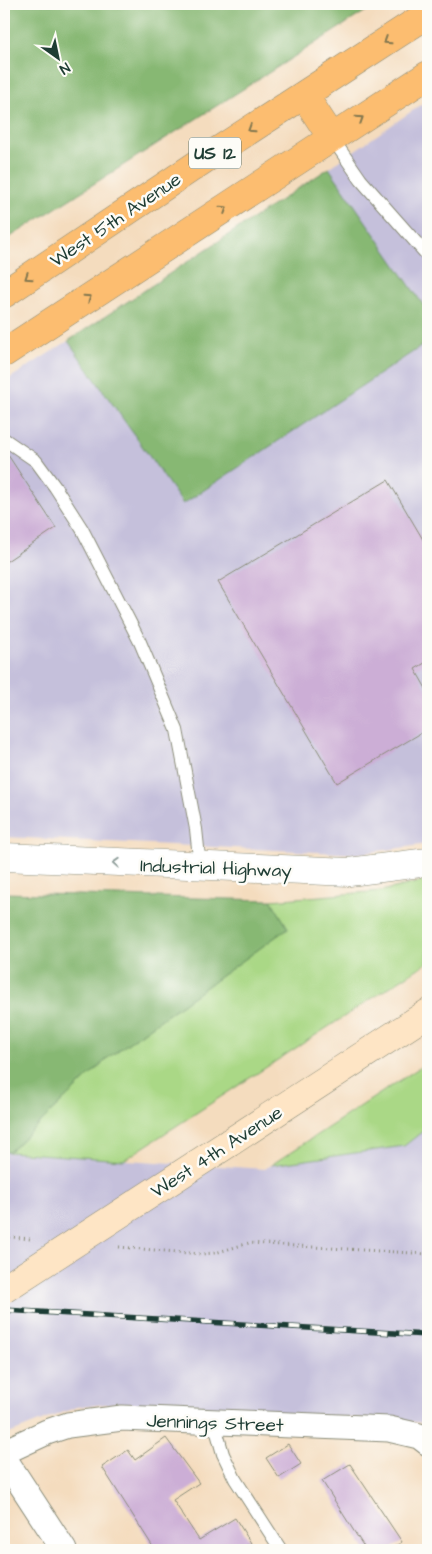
<svg xmlns="http://www.w3.org/2000/svg" width="432" height="1554" viewBox="0 0 432 1554" font-family="'Architects Daughter',sans-serif">
<style>
.industrial{fill:#c5c0db}
.green{fill:#aad886;stroke:#648a5d}
.forest{fill:#87b873;stroke:#537a54}
.building{fill:#ccaed6}
.lines{fill:none;stroke-linecap:round;stroke-linejoin:round}
.service-casing{stroke:#8a8c79;stroke-width:14}
.minor-casing{stroke:#8a8c79;stroke-width:27}
.tertiary-casing{stroke:#8a8c79;stroke-width:29}
.secondary-casing{stroke:#8a8c79;stroke-width:29}
.primary-casing{stroke:#8a8c79;stroke-width:29}
.path{stroke:#8a8c79;stroke-width:3;stroke-dasharray:1 4;stroke-linecap:butt}
.service{stroke:#fff;stroke-width:12}
.minor{stroke:#fff;stroke-width:25}
.tertiary{stroke:#fff;stroke-width:28}
.secondary{stroke:#fee5c5;stroke-width:28}
.primary{stroke:#fcbd6f;stroke-width:28}
.rail-casing{stroke:#1f3d34;stroke-width:5.5}
.rail{stroke:#fdfcf7;stroke-width:4;stroke-dasharray:11;stroke-linecap:butt}
.secondary-bridge-casing{stroke:#8a8c79;stroke-width:29;stroke-linecap:butt}
.secondary-bridge{stroke:#fee5c5;stroke-width:28}
.oneway{stroke:#82774f}
.oneway2{stroke:#8f9e9a}
.labels{text-anchor:middle;stroke-width:5;stroke-linejoin:round;paint-order:stroke}
.shield{fill:#fdfcf7;stroke:#62766e;stroke-width:1}
.shield-label{font-size:18px;font-weight:bold;fill:#1f3d34}
.street-label{font-size:19px;fill:#1f3d34;stroke:#fdfcf7}
</style>
<rect width="100%" height="100%" fill="#fdfcf7"/>
<filter id="ink" filterUnits="userSpaceOnUse"><feTurbulence type="fractalNoise" baseFrequency=".02" numOctaves="2"/><feDisplacementMap in="SourceGraphic" scale="10" xChannelSelector="R" yChannelSelector="G"/><feConvolveMatrix kernelMatrix="1 2 1 2 8 2 1 2 1" color-interpolation-filters="sRGB"/></filter>
<filter id="wash" filterUnits="userSpaceOnUse"><feTurbulence type="fractalNoise" baseFrequency=".0096" numOctaves="4" result="noise"/><feDisplacementMap in="SourceGraphic" scale="20" xChannelSelector="R" yChannelSelector="G"/><feGaussianBlur stdDeviation="1.12" result="paint"/><feColorMatrix in="noise" values="0 0 0 0 0 0 0 0 0 0 0 0 0 0 0 0 0 1.4 0 .05"/><feComposite in="paint" operator="in"/></filter>
<g filter="url(#wash)">
<rect width="100%" height="100%" fill="#f4dcbe"/>
<!-- industrial -->
<path class="industrial" d="M 428,100 L 428,312 L 329,168 Z
M 68,341 L 183,503 L 428,342 L 428,844 L 357,854 L 4,837 L 4,382 Z
M 428,1127 L 428,1423 L 117,1403 L 77,1407 L 4,1436 L 4,1152 L 265,1169 L 271,1165 L 404,1146 Z"/>
<!-- green -->
<path class="green" d="M 428,880 L 428,962 L 124,1160 L 9,1152 L 109,1057 L 288,928 L 271,900 L 382,891 Z
M 428,1062 L 428,1127 L 404,1146 L 271,1165 Z"/>
<!-- forest -->
<path class="forest" d="M 4,4 L 377,4 L 4,241 Z
M 329,168 L 428,312 L 428,342 L 183,504 L 68,341 Z
M 4,893 L 271,900 L 288,928 L 109,1057 L 9,1152 L 4,1152 Z"/>
<g id="blocks">
<!-- building -->
<path class="building" d="M 4,449 L 56,528 L 4,563 Z
M 388,480 L 428,548 L 428,661 L 415,669 L 428,692 L 428,729 L 337,783 L 218,582 Z
M 166,1438 L 199,1483 L 173,1500 L 199,1540 L 235,1518 L 251,1543 L 239,1550 L 155,1550 L 102,1467 L 128,1450 L 135,1460 Z
M 288,1444 L 301,1464 L 279,1478 L 266,1458 Z
M 350,1464 L 402,1542 L 389,1550 L 366,1550 L 322,1481 Z"/>
</g>
</g>
<g filter="url(#ink)">
<use href="#blocks" fill-opacity="0" stroke="#8a8c79" stroke-width="1"/>
<g class="lines">
<!-- service casing -->
<g class="service-casing">
<path id="service" d="M 332,138 L 361,180 L 428,256
M 4,439 L 36,461 L 55,487 L 82,529 L 140,642 L 177,730 L 196,829 L 200,867
M 214,1422 L 223,1454 L 235,1479 L 281,1550"/>
</g>
<!-- minor casing -->
<g class="minor-casing">
<path id="minor" d="M 4,1452 L 47,1432 L 68,1425 L 122,1418 L 389,1429 L 419,1436 L 428,1443
M 4,1458 L 64,1550"/>
</g>
<!-- tertiary casing -->
<g class="tertiary-casing">
<path id="tertiary" d="M 4,857 L 349,872 L 428,862"/>
</g>
<!-- secondary casing -->
<g class="secondary-casing">
<path id="secondary" d="M 229,1143 L 428,1013"/>
</g>
<!-- primary casing -->
<g class="primary-casing">
<path id="primary" d="M 304,95 L 332,138
M 4,294 L 202,161 L 428,14
M 4,353 L 428,75"/>
</g>
<!-- path -->
<path class="path" d="M 4,1236 L 30,1239
M 119,1247 L 200,1254 L 215,1253 L 249,1243 L 428,1254"/>
<!-- service -->
<use href="#service" class="service"/>
<!-- minor -->
<use href="#minor" class="minor"/>
<!-- tertiary -->
<use href="#tertiary" class="tertiary"/>
<!-- secondary -->
<use href="#secondary" class="secondary"/>
<!-- primary -->
<use href="#primary" class="primary"/>
<!-- rail casing -->
<g class="rail-casing">
<path id="rail" d="M 4,1310 L 428,1335"/>
</g>
<!-- rail -->
<use href="#rail" class="rail"/>
<!-- secondary-bridge casing -->
<g class="secondary-bridge-casing">
<path id="secondary-bridge" d="M 4,1289 L 229,1143"/>
</g>
<!-- secondary-bridge -->
<use href="#secondary-bridge" class="secondary-bridge"/>
</g>
<!-- one-way arrows -->
<defs><path id="oneway-chevron" d="M-2-3.5L2.5 0L-2 3.5" fill="none" stroke-width="1.6" stroke-linecap="round" stroke-linejoin="round" transform="scale(1.25)"/></defs>
<g class="oneway">
<use href="#oneway-chevron" transform="translate(387 41) rotate(147)"/>
<use href="#oneway-chevron" transform="translate(360 119) rotate(-33)"/>
<use href="#oneway-chevron" transform="translate(251 129) rotate(147)"/>
<use href="#oneway-chevron" transform="translate(224 209) rotate(-33)"/>
<use href="#oneway-chevron" transform="translate(28 277) rotate(146)"/>
<use href="#oneway-chevron" transform="translate(88 298) rotate(-33)"/>
</g>
<use class="oneway2" href="#oneway-chevron" transform="translate(116 863) rotate(-177)"/>
</g>
<g class="labels">
<!-- shield labels -->
<rect class="shield" x="189" y="137.5" width="52" height="31" rx="4"/>
<g class="shield-label">
<text x="215" y="159">US 12</text>
</g>
<!-- street labels -->
<g class="street-label">
<text transform="translate(115 219) rotate(-34)" y="7">West 5th Avenue</text>
<text transform="translate(216 867) rotate(2)" y="7">Industrial Highway</text>
<text transform="translate(216 1151) rotate(-33)" y="7">West 4th Avenue</text>
<text transform="translate(215 1422) rotate(2)" y="7">Jennings Street</text>
</g>
</g>
<!-- margin -->
<rect width="432" height="1554" fill="none" stroke="#fdfcf7" stroke-width="20"/>
<!-- north arrow -->
<g transform="translate(58 58) rotate(147)" stroke="#fdfcf7" stroke-width="4" paint-order="stroke">
<path d="M0-4L9 19L0 12L-9 19Z" fill="#1f3d34"/>
<text y="-8" font-size="14" font-weight="bold" text-anchor="middle" fill="#1f3d34">N</text>
</g>
</svg>
